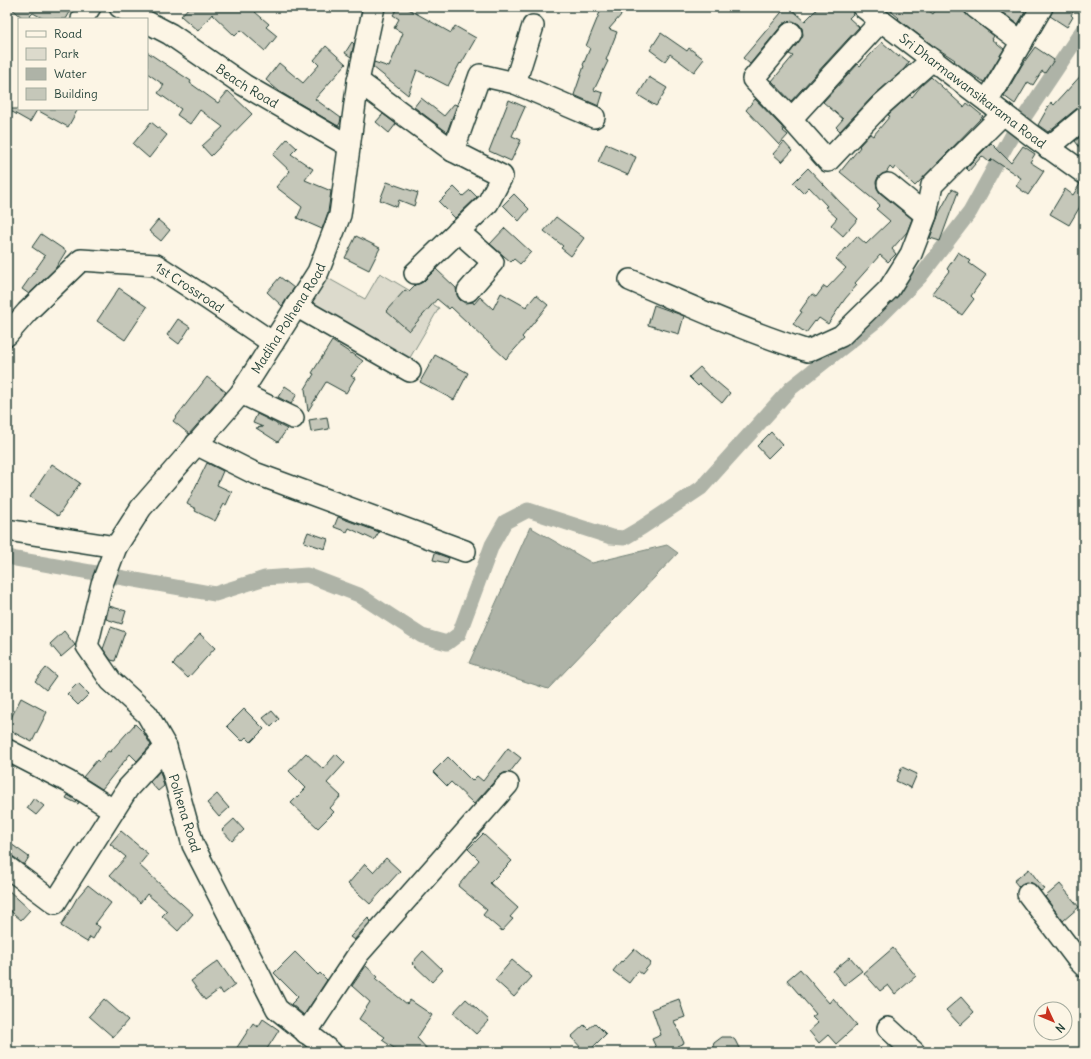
<svg xmlns="http://www.w3.org/2000/svg" width="1091" height="1059" viewBox="0 0 1091 1059" font-family="Delius,sans-serif">
<style>
.green{fill:#dcdacc;stroke:#7e8c80}
.water{fill:#aeb3a7;stroke:#758479}
.lines{fill:none;stroke-linecap:round;stroke-linejoin:round}
.canal{stroke:#aeb3a7;stroke-width:15}
.building{fill:#c5c7b9;stroke:#1f3d34}
.minor-casing{stroke:#1f3d34;stroke-width:24}
.minor{stroke:#fcf5e5;stroke-width:21}
.labels{text-anchor:middle;stroke-width:3.5;stroke-linejoin:round;paint-order:stroke}
.street-label{font-size:13px;fill:#1f3d34;stroke:#fcf5e5}
</style>
<rect width="100%" height="100%" fill="#fcf5e5"/>
<filter id="ink" filterUnits="userSpaceOnUse"><feTurbulence type="fractalNoise" baseFrequency=".025" numOctaves="2"/><feDisplacementMap in="SourceGraphic" scale="8" xChannelSelector="R" yChannelSelector="G"/><feConvolveMatrix kernelMatrix="1 2 1 2 8 2 1 2 1" color-interpolation-filters="sRGB"/></filter>
<g filter="url(#ink)">
<!-- green -->
<path class="green" d="M 380,273 L 439,308 L 408,361 L 308,304 L 324,276 L 365,299 Z"/>
<!-- water -->
<path class="water" d="M 530,527 L 592,563 L 667,545 L 678,553 L 548,689 L 469,663 Z"/>
<g class="lines">
<!-- canal -->
<path class="canal" d="M 1025,116 L 1084,28
M 7,556 L 16,559 L 215,594 L 265,578 L 307,575 L 359,595 L 422,636 L 447,643 L 459,634 L 492,545 L 505,522 L 528,510 L 611,537 L 624,538 L 641,528 L 701,488 L 791,388 L 876,321 L 920,277 L 970,212 L 1015,130"/>
</g>
<!-- building -->
<path class="building" d="M 10,7 L 73,7 L 66,19 L 44,19 L 33,13 L 27,19 L 24,19 Z
M 189,7 L 260,7 L 255,12 L 269,24 L 266,27 L 277,36 L 265,51 L 241,30 L 235,36 L 212,14 L 198,31 L 181,16 Z
M 398,7 L 405,7 L 451,33 L 455,26 L 476,38 L 461,64 L 460,63 L 448,86 L 417,70 L 408,95 L 373,67 L 374,62 L 389,67 L 403,33 L 394,28 L 399,19 L 393,15 Z
M 602,7 L 628,7 L 609,29 L 617,32 L 606,60 L 608,61 L 594,90 L 603,93 L 599,106 L 574,95 L 584,66 L 583,65 L 590,48 L 586,46 Z
M 786,7 L 789,7 L 805,21 L 819,7 L 851,7 L 853,14 L 849,18 L 859,27 L 791,101 L 772,81 L 793,56 L 789,54 L 800,40 L 803,35 L 802,28 L 799,24 L 793,21 L 786,22 L 782,25 L 750,64 L 743,58 Z
M 886,7 L 924,7 L 933,14 L 938,7 L 963,7 L 964,12 L 968,16 L 994,36 L 992,39 L 1004,49 L 984,82 L 967,71 L 954,61 L 955,60 L 932,45 L 898,19 L 899,18 Z
M 995,7 L 1018,7 L 1025,12 L 1018,24 Z
M 1055,7 L 1076,7 L 1071,15 L 1073,17 L 1067,27 L 1050,16 Z
M 661,33 L 687,51 L 689,48 L 704,59 L 694,72 L 670,54 L 665,61 L 650,50 Z
M 352,42 L 354,44 L 351,57 L 345,53 Z
M 882,42 L 899,57 L 900,55 L 909,62 L 904,69 L 873,96 L 840,131 L 836,127 L 843,119 L 823,102 L 858,64 L 860,66 Z
M 326,46 L 346,64 L 315,99 L 341,118 L 340,123 L 338,126 L 280,92 L 266,80 L 279,63 L 303,83 L 319,65 L 314,60 Z
M 1035,47 L 1054,60 L 1045,73 L 1042,71 L 1033,85 L 1028,82 L 1015,104 L 1004,96 L 1022,65 Z
M 147,52 L 191,81 L 190,83 L 218,103 L 228,91 L 252,114 L 211,156 L 202,146 L 223,127 L 200,110 L 190,124 L 177,115 L 181,109 L 158,93 L 164,85 L 147,73 Z
M 1084,72 L 1084,106 L 1076,109 L 1048,132 L 1038,125 L 1051,102 L 1054,105 Z
M 649,77 L 667,88 L 656,106 L 638,95 Z
M 931,77 L 964,107 L 967,103 L 983,116 L 915,186 L 895,167 L 893,170 L 890,167 L 886,173 L 878,177 L 876,182 L 877,188 L 880,193 L 912,219 L 907,232 L 892,249 L 896,254 L 888,262 L 880,255 L 855,283 L 857,285 L 845,299 L 828,324 L 819,318 L 816,322 L 815,321 L 806,333 L 793,324 L 802,312 L 800,311 L 812,294 L 816,297 L 824,286 L 827,288 L 846,268 L 836,259 L 857,236 L 866,244 L 890,221 L 876,209 L 880,205 L 840,172 L 857,151 L 860,147 L 859,146 L 870,134 L 873,136 L 890,116 L 888,115 L 890,113 L 910,95 L 912,97 L 921,86 Z
M 421,98 L 444,116 L 454,104 L 457,105 L 447,132 L 414,107 Z
M 755,99 L 782,127 L 784,130 L 783,131 L 788,135 L 779,145 L 746,110 Z
M 509,100 L 525,107 L 512,136 L 521,140 L 511,161 L 489,151 Z
M 7,109 L 78,109 L 68,127 L 37,110 L 30,122 Z
M 383,114 L 396,124 L 389,133 L 376,122 Z
M 151,122 L 167,135 L 149,158 L 133,144 Z
M 1084,134 L 1084,153 L 1075,141 Z
M 287,139 L 297,148 L 291,154 L 313,169 L 305,180 L 331,191 L 328,212 L 322,229 L 297,218 L 302,207 L 276,187 L 290,171 L 273,155 Z
M 784,142 L 792,151 L 782,162 L 773,154 Z
M 991,143 L 1011,163 L 1023,146 L 1035,154 L 1030,162 L 1044,171 L 1028,195 L 1016,186 L 1021,178 L 992,159 L 989,162 L 982,156 L 969,171 L 966,168 Z
M 606,144 L 636,157 L 628,175 L 598,162 Z
M 808,168 L 840,202 L 858,219 L 843,236 L 831,225 L 837,218 L 825,207 L 827,206 L 809,187 L 803,193 L 793,183 Z
M 387,182 L 418,193 L 414,206 L 399,200 L 397,207 L 380,200 Z
M 1080,184 L 1084,185 L 1084,200 L 1069,225 L 1050,214 L 1065,189 L 1073,195 Z
M 454,187 L 463,196 L 470,190 L 477,197 L 455,218 L 439,202 Z
M 952,189 L 958,192 L 940,241 L 930,238 L 939,213 Z
M 514,194 L 529,209 L 519,221 L 503,205 Z
M 556,217 L 584,238 L 571,256 L 561,248 L 563,246 L 544,231 Z
M 158,220 L 170,230 L 161,241 L 149,231 Z
M 505,228 L 531,252 L 520,264 L 514,259 L 511,262 L 490,244 Z
M 41,234 L 66,251 L 55,269 L 29,294 L 22,289 L 45,256 L 32,247 Z
M 356,236 L 380,248 L 369,270 L 345,258 Z
M 958,252 L 971,261 L 969,263 L 986,275 L 971,296 L 974,299 L 962,315 L 932,293 L 949,271 L 947,269 Z
M 436,269 L 456,288 L 457,295 L 460,300 L 465,303 L 473,302 L 474,304 L 480,297 L 493,309 L 501,293 L 526,307 L 536,295 L 548,305 L 522,337 L 524,339 L 506,359 L 451,307 L 449,309 L 437,299 L 409,331 L 386,311 L 405,290 L 408,292 L 415,285 L 423,282 Z
M 280,277 L 294,288 L 282,306 L 267,292 Z
M 119,288 L 147,307 L 125,340 L 97,321 Z
M 654,305 L 684,316 L 679,334 L 648,325 Z
M 178,319 L 190,327 L 179,344 L 167,335 Z
M 332,341 L 352,354 L 352,353 L 363,361 L 351,376 L 355,378 L 346,393 L 326,382 L 308,411 L 305,389 L 314,374 L 312,373 Z
M 435,355 L 468,373 L 454,400 L 420,382 Z
M 700,367 L 710,378 L 711,377 L 730,393 L 722,403 L 700,384 L 698,386 L 689,377 Z
M 207,377 L 226,392 L 189,434 L 173,421 Z
M 285,386 L 297,394 L 291,404 L 278,397 Z
M 257,414 L 277,424 L 277,425 L 279,425 L 287,429 L 278,442 L 256,428 L 263,427 L 253,423 Z
M 327,417 L 329,429 L 311,432 L 309,420 Z
M 771,432 L 782,444 L 768,458 L 757,446 Z
M 207,463 L 223,471 L 217,485 L 232,492 L 226,505 L 224,504 L 215,521 L 195,511 L 196,509 L 187,504 Z
M 52,464 L 80,483 L 58,516 L 30,497 Z
M 338,517 L 379,532 L 374,540 L 349,528 L 347,532 L 334,527 Z
M 308,532 L 328,539 L 325,549 L 304,542 Z
M 435,553 L 449,558 L 447,563 L 433,560 Z
M 109,606 L 126,611 L 122,624 L 106,619 Z
M 111,627 L 125,632 L 115,661 L 111,660 L 103,649 Z
M 64,631 L 75,645 L 61,657 L 50,644 Z
M 200,634 L 215,648 L 188,678 L 173,664 Z
M 46,668 L 56,676 L 46,690 L 35,681 Z
M 78,683 L 89,694 L 78,705 L 67,694 Z
M 21,698 L 47,712 L 32,742 L 7,729 L 7,726 Z
M 244,709 L 264,729 L 251,742 L 246,737 L 242,741 L 227,726 Z
M 272,711 L 279,719 L 271,727 L 263,718 Z
M 135,724 L 143,732 L 151,745 L 137,761 L 130,754 L 102,789 L 83,777 L 97,760 L 99,762 L 108,751 L 110,752 Z
M 508,748 L 521,758 L 510,772 L 504,773 L 499,776 L 474,804 L 451,782 L 447,786 L 433,772 L 448,757 L 472,781 L 477,776 L 483,781 Z
M 306,753 L 323,769 L 336,754 L 345,763 L 327,783 L 341,796 L 330,808 L 334,812 L 318,828 L 291,803 L 306,788 L 289,771 Z
M 902,767 L 917,774 L 911,788 L 896,781 Z
M 160,771 L 164,786 L 158,791 L 150,782 Z
M 217,794 L 229,808 L 219,817 L 207,803 Z
M 68,795 L 79,802 L 78,804 L 66,798 Z
M 34,798 L 44,806 L 36,815 L 27,808 Z
M 234,819 L 244,830 L 232,841 L 222,830 Z
M 121,831 L 148,854 L 139,865 L 193,914 L 178,931 L 162,916 L 167,911 L 147,894 L 140,903 L 110,875 L 126,857 L 110,844 Z
M 483,834 L 512,861 L 490,883 L 518,908 L 510,917 L 513,919 L 502,931 L 483,915 L 487,910 L 458,886 L 479,860 L 468,849 Z
M 7,841 L 29,857 L 24,865 L 14,857 L 7,855 Z
M 386,858 L 400,871 L 370,904 L 348,884 L 365,864 L 373,872 Z
M 1029,869 L 1044,889 L 1041,891 L 1032,883 L 1026,882 L 1021,884 L 1019,887 L 1014,881 Z
M 1060,884 L 1079,907 L 1063,921 L 1045,897 Z
M 88,885 L 111,903 L 95,924 L 100,927 L 93,939 L 90,937 L 87,942 L 61,926 L 77,898 Z
M 7,889 L 30,910 L 21,920 L 7,908 Z
M 368,918 L 371,921 L 354,940 L 350,937 Z
M 893,948 L 916,976 L 895,994 L 888,985 L 880,991 L 864,973 Z
M 634,949 L 651,963 L 642,974 L 638,971 L 629,983 L 613,971 L 621,961 L 622,962 Z
M 423,951 L 443,970 L 432,982 L 412,963 Z
M 295,952 L 318,975 L 320,973 L 327,980 L 304,1015 L 291,1004 L 298,997 L 274,973 Z
M 850,957 L 862,971 L 844,985 L 833,971 Z
M 512,960 L 532,977 L 514,997 L 495,980 Z
M 218,961 L 235,985 L 223,994 L 220,989 L 205,1000 L 191,981 Z
M 366,966 L 378,977 L 376,979 L 407,1004 L 410,1000 L 432,1015 L 417,1038 L 430,1052 L 400,1052 L 382,1040 L 385,1037 L 359,1019 L 370,1002 L 352,986 Z
M 800,969 L 829,1003 L 833,998 L 857,1025 L 836,1044 L 828,1035 L 819,1043 L 809,1031 L 818,1023 L 812,1017 L 816,1014 L 787,980 Z
M 961,997 L 974,1012 L 960,1025 L 946,1010 Z
M 104,999 L 128,1020 L 113,1037 L 89,1016 Z
M 466,999 L 489,1020 L 476,1034 L 453,1013 Z
M 679,999 L 685,1017 L 674,1021 L 684,1043 L 677,1046 L 680,1052 L 658,1052 L 652,1039 L 661,1035 L 652,1009 Z
M 263,1019 L 279,1030 L 265,1052 L 234,1052 L 253,1023 L 258,1027 Z
M 595,1023 L 606,1034 L 588,1052 L 585,1052 L 571,1037 L 584,1025 L 588,1029 Z
M 722,1037 L 731,1037 L 735,1040 L 741,1052 L 711,1052 L 714,1043 Z"/>
<g class="lines">
<!-- minor casing -->
<g class="minor-casing">
<g id="minor">
<path d="M 120,7 L 142,19"/>
<path id="s1" d="M 863,7 L 1031,135 L 1084,173"/>
<path d="M 975,7 L 1022,42"/>
<path d="M 82,19 L 90,7"/>
<path id="s2" d="M 147,22 L 170,34 L 244,85 L 349,146"/>
<path d="M 791,33 L 753,79 L 791,119 L 828,161 L 882,104 L 932,60"/>
<path d="M 358,81 L 453,151 L 502,176 L 488,203 L 415,273"/>
<path d="M 515,83 L 533,26"/>
<path d="M 987,101 L 1042,7"/>
<path d="M 791,119 L 881,21"/>
<path d="M 1048,148 L 1084,118"/>
<path d="M 453,151 L 480,75 L 515,83 L 594,117"/>
<path d="M 888,184 L 926,215"/>
<path d="M 458,231 L 493,262 L 468,291"/>
<path d="M 630,280 C 688,305 747,332 808,351 L 841,336 L 889,289 L 911,254 L 926,215 L 932,185 L 1003,114"/>
<path d="M 296,306 L 410,371"/>
<path id="s3" d="M 7,335 L 27,312 L 81,260 L 156,265 L 208,299 L 273,343"/>
<path d="M 241,393 L 293,418"/>
<path d="M 196,444 L 252,472 L 465,551"/>
<path d="M 7,530 L 116,547"/>
<path d="M 7,750 L 69,782 L 113,810"/>
<path d="M 7,867 L 55,903 L 128,788 L 166,747"/>
<path d="M 1028,894 L 1078,960 L 1084,966"/>
<path d="M 888,1028 L 914,1052"/>
<path d="M 306,1033 L 359,953 L 508,784"/>
<path id="s4" d="M 331,1052 L 277,1009 L 193,845 L 166,747 L 147,714 L 111,681 L 87,646 L 102,584 L 116,547 L 141,508 L 241,393 L 318,272 L 340,215 L 358,81 L 374,7"/>
</g>
</g>
<!-- minor -->
<use href="#minor" class="minor"/>
</g>
</g>
<g class="labels">
<!-- street labels -->
<g class="street-label">
<text dy="5" stroke="none"><textPath href="#s2" startOffset="119">Beach Road</textPath></text>
<text dy="5" stroke="none"><textPath href="#s1" startOffset="138">Sri Dharmawansikarama Road</textPath></text>
<text dy="5" stroke="none"><textPath href="#s3" startOffset="221">1st Crossroad</textPath></text>
<text dy="5" stroke="none"><textPath href="#s4" startOffset="875">Madiha Polhena Road</textPath></text>
<text transform="translate(185 813) rotate(73)" y="5">Polhena Road</text>
</g>
</g>
<!-- margin -->
<rect width="1091" height="1059" fill="none" stroke="#fcf5e5" stroke-width="24"/>
<rect x="12" y="12" width="1067" height="1035" fill="none" stroke="#1f3d34" stroke-width="1.5" filter="url(#ink)"/>
<!-- legend -->
<rect x="18" y="18" width="130" height="92" fill="#fcf5e5" stroke="#a4ab9e"/>
<rect x="26" y="31" width="20" height="6" fill="#fcf5e5" stroke="#a4ab9e"/>
<text x="54" y="38" font-size="12" fill="#1f3d34">Road</text>
<rect x="26" y="48" width="20" height="12" fill="#dcdacc" stroke="#a4ab9e"/>
<text x="54" y="58" font-size="12" fill="#1f3d34">Park</text>
<rect x="26" y="68" width="20" height="12" fill="#aeb3a7" stroke="#a4ab9e"/>
<text x="54" y="78" font-size="12" fill="#1f3d34">Water</text>
<rect x="26" y="88" width="20" height="12" fill="#c5c7b9" stroke="#a4ab9e"/>
<text x="54" y="98" font-size="12" fill="#1f3d34">Building</text>
<!-- north arrow -->
<g transform="translate(1053 1021) rotate(134)"><circle r="19" fill="#fcf5e5" stroke="#a4ab9e"/>
<path d="M0-3L7 15L0 10L-7 15Z" fill="#c8321e"/>
<text y="-6" font-size="11" font-weight="bold" text-anchor="middle" fill="#1f3d34">N</text>
</g>
</svg>
